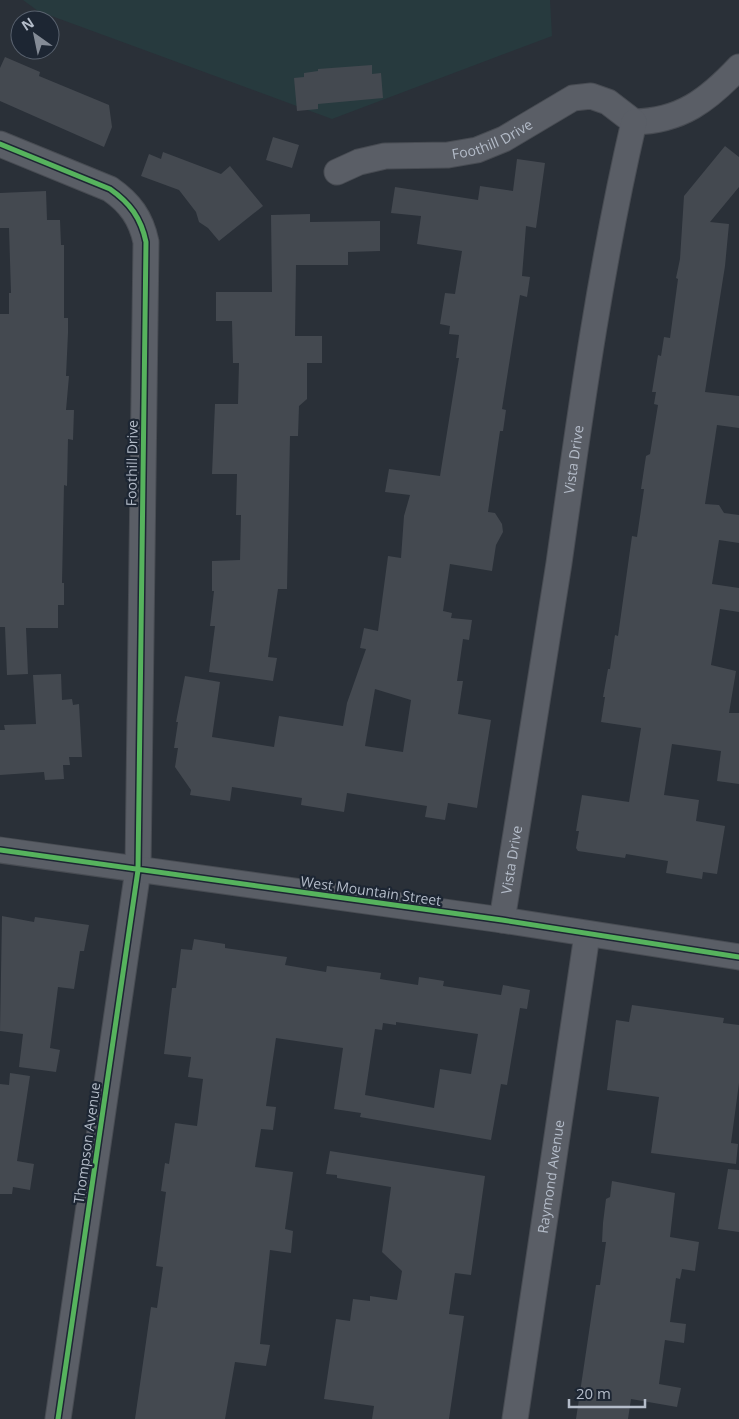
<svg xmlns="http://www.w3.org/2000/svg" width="739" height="1419" viewBox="0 0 739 1419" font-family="'Open Sans',sans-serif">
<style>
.green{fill:#273a3e}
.building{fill:#444950;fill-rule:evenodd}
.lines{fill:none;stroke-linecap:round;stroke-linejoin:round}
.street-casing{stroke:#484c53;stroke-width:27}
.street{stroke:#5a5e66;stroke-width:25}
.cycleway-casing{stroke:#1d2633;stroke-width:8}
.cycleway{stroke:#56b35d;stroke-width:5}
.labels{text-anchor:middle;stroke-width:4.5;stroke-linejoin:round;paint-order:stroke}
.street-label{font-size:14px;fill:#b4bcc9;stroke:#1d2633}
</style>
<rect width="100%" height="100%" fill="#2a3038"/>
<!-- green -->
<path class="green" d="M 23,0 L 550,0 L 552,36 L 332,119 L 38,11 Z"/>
<!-- building -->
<path class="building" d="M 5,57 L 40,72 L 39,76 L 109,105 L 112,127 L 104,147 L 0,101 L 0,68 Z
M 372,65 L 372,74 L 381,73 L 383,98 L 318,104 L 318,109 L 297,111 L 294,78 L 304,77 L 304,73 L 318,71 L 318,69 Z
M 273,137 L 299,145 L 292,168 L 266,160 Z
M 725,146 L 739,157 L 739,187 L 710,222 L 729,224 L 725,266 L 705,392 L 739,396 L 739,428 L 717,425 L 705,504 L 719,505 L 724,513 L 739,515 L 739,543 L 719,540 L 712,584 L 739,588 L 739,612 L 720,609 L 711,665 L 736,671 L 729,713 L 739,713 L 739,784 L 717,781 L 721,751 L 672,744 L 664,795 L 699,800 L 696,821 L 725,826 L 717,874 L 703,872 L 702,879 L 666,873 L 668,861 L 626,854 L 625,858 L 578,851 L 576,848 L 579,831 L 576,831 L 582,795 L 629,802 L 641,728 L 601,722 L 605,697 L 603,697 L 608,669 L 610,669 L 615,635 L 618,636 L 632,536 L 637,537 L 644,489 L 641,489 L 646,456 L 650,454 L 658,405 L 654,404 L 656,392 L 652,392 L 658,355 L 661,356 L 664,337 L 670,338 L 678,279 L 676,278 L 680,259 L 684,196 Z
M 163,152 L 221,174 L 230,166 L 263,206 L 219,241 L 208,228 L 199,222 L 196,212 L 179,190 L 141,176 L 149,154 L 161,159 Z
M 517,159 L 545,163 L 536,228 L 526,226 L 522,276 L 530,277 L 527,297 L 520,295 L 502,409 L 506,410 L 503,431 L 500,431 L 488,512 L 495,513 L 502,524 L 503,532 L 496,545 L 492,571 L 450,564 L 443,611 L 452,613 L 451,618 L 472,620 L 469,640 L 463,639 L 457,681 L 463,681 L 458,714 L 491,720 L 477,808 L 448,803 L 445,820 L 425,817 L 427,806 L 347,793 L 344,812 L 301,805 L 302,798 L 232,787 L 230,801 L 190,795 L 191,790 L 175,767 L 178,748 L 174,748 L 178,722 L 176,722 L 185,676 L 220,682 L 212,737 L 274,747 L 279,716 L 343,726 L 347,703 L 366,649 L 360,648 L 364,628 L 378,631 L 388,556 L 401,558 L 404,516 L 410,495 L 385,492 L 389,469 L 440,476 L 459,358 L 456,358 L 459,335 L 449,334 L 450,326 L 440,324 L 445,293 L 455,294 L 462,251 L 417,244 L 421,216 L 391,213 L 395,187 L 478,200 L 480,186 L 513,191 ZM 375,689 L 411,700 L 403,752 L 365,746 Z
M 46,191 L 47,220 L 60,220 L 61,245 L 64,245 L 64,318 L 68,318 L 68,333 L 66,376 L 69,376 L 66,410 L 74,410 L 73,440 L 68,439 L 67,486 L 64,485 L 62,583 L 64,583 L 64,605 L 58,605 L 58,628 L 26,628 L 28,674 L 7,675 L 5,627 L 0,627 L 0,314 L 9,314 L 9,293 L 11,293 L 9,228 L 0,228 L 0,193 Z
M 310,214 L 310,222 L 380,221 L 380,251 L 348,252 L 348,265 L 296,265 L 295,336 L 322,336 L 322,363 L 307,363 L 307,399 L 299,406 L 298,436 L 290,436 L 287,589 L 278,589 L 268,657 L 277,658 L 273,681 L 209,672 L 215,626 L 210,626 L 214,591 L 212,591 L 212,561 L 240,560 L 241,515 L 236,515 L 237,474 L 212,474 L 215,404 L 238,404 L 239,363 L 233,363 L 232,321 L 216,321 L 216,292 L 272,292 L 271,215 Z
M 61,674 L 62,700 L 72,699 L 73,705 L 79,704 L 82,757 L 69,757 L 70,765 L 63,765 L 64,779 L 45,780 L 44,772 L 0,775 L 0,730 L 5,730 L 4,725 L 36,724 L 33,675 Z
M 2,916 L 34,922 L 35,917 L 89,925 L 84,951 L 80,951 L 74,989 L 58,987 L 50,1048 L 60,1050 L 56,1072 L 19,1067 L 23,1034 L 0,1031 Z
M 194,939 L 225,944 L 225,948 L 287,957 L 285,965 L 326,972 L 327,966 L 381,973 L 380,979 L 418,985 L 419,977 L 444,981 L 443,986 L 501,995 L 503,985 L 530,990 L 527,1009 L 520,1008 L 507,1085 L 501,1084 L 491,1140 L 360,1117 L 361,1113 L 334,1109 L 343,1048 L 276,1038 L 266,1106 L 276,1107 L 273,1130 L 261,1129 L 255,1167 L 293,1172 L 285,1229 L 293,1231 L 291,1253 L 270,1250 L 260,1344 L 270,1345 L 266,1366 L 235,1362 L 225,1419 L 135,1419 L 151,1307 L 157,1308 L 163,1267 L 156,1266 L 166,1192 L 161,1191 L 165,1163 L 169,1164 L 175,1123 L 197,1126 L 203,1079 L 188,1077 L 191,1057 L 164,1054 L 172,988 L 176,988 L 181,949 L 192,950 ZM 396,1022 L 478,1034 L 471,1074 L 440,1069 L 434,1108 L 365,1095 L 375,1029 L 382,1030 L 383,1023 L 396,1025 Z
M 632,1005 L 724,1018 L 723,1023 L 739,1025 L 739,1083 L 731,1143 L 738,1144 L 736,1164 L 651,1153 L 659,1097 L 607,1090 L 616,1020 L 629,1022 Z
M 10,1073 L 30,1076 L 17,1161 L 34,1164 L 30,1190 L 13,1187 L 12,1194 L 0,1194 L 0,1084 L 9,1085 Z
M 330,1151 L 485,1176 L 471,1275 L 455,1273 L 449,1314 L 464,1316 L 449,1419 L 372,1419 L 374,1406 L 324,1399 L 336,1319 L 350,1321 L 353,1299 L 370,1301 L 370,1296 L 397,1300 L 402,1271 L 382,1252 L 391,1187 L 337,1178 L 337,1175 L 326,1174 Z
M 728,1169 L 739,1170 L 739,1232 L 718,1229 Z
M 612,1181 L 675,1193 L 670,1237 L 699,1242 L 695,1271 L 682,1269 L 680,1279 L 676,1278 L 670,1322 L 686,1324 L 684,1343 L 665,1340 L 659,1384 L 681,1388 L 677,1407 L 631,1399 L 628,1419 L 576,1419 L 596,1285 L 600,1285 L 606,1242 L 602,1242 L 603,1223 L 606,1199 L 610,1197 Z"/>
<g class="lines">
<!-- street casing -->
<g class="street-casing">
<g id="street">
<path d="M 634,122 C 681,121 708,100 739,67"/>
<path d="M 0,144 L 110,189 C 130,203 141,218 146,242 L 138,870 L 58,1419"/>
<path id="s1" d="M 337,172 L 359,162 L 385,156 L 448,155 L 477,150 L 504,139 L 573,98 L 591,96 L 608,102 L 634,122"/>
<path d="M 0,850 L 502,920 L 739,957"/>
<path id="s2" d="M 502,920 C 521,801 541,682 559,563 C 580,415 600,268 634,122"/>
<path id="s3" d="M 515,1419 L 587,935"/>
</g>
</g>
<!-- street -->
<use href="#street" class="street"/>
<!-- cycleway casing -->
<g class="cycleway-casing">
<path id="cycleway" d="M 0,144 L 110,189 C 130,203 141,218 146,242 L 138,870 L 58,1419
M 0,850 L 502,920 L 739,957"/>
</g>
<!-- cycleway -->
<use href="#cycleway" class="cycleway"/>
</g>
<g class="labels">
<!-- street labels -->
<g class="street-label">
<text dy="5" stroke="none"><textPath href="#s1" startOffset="161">Foothill Drive</textPath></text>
<text dy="5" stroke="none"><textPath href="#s2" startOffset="466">Vista Drive</textPath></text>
<text transform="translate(132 463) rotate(-89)" y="5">Foothill Drive</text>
<text dy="5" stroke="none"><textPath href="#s2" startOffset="61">Vista Drive</textPath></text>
<text transform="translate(371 891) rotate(8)" y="5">West Mountain Street</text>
<text transform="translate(87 1143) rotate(-82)" y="5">Thompson Avenue</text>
<text dy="5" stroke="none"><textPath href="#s3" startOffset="245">Raymond Avenue</textPath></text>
</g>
</g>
<!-- north arrow -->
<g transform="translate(35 35) rotate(327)"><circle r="24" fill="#1d2633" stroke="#59626f"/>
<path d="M0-4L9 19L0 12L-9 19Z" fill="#848b96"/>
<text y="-8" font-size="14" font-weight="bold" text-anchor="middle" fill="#b4bcc9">N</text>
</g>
<!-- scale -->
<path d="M569 1399v8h76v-8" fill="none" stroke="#b4bcc9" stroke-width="2.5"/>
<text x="576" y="1399" font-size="15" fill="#b4bcc9" stroke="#1d2633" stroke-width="4" paint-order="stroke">20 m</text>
</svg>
